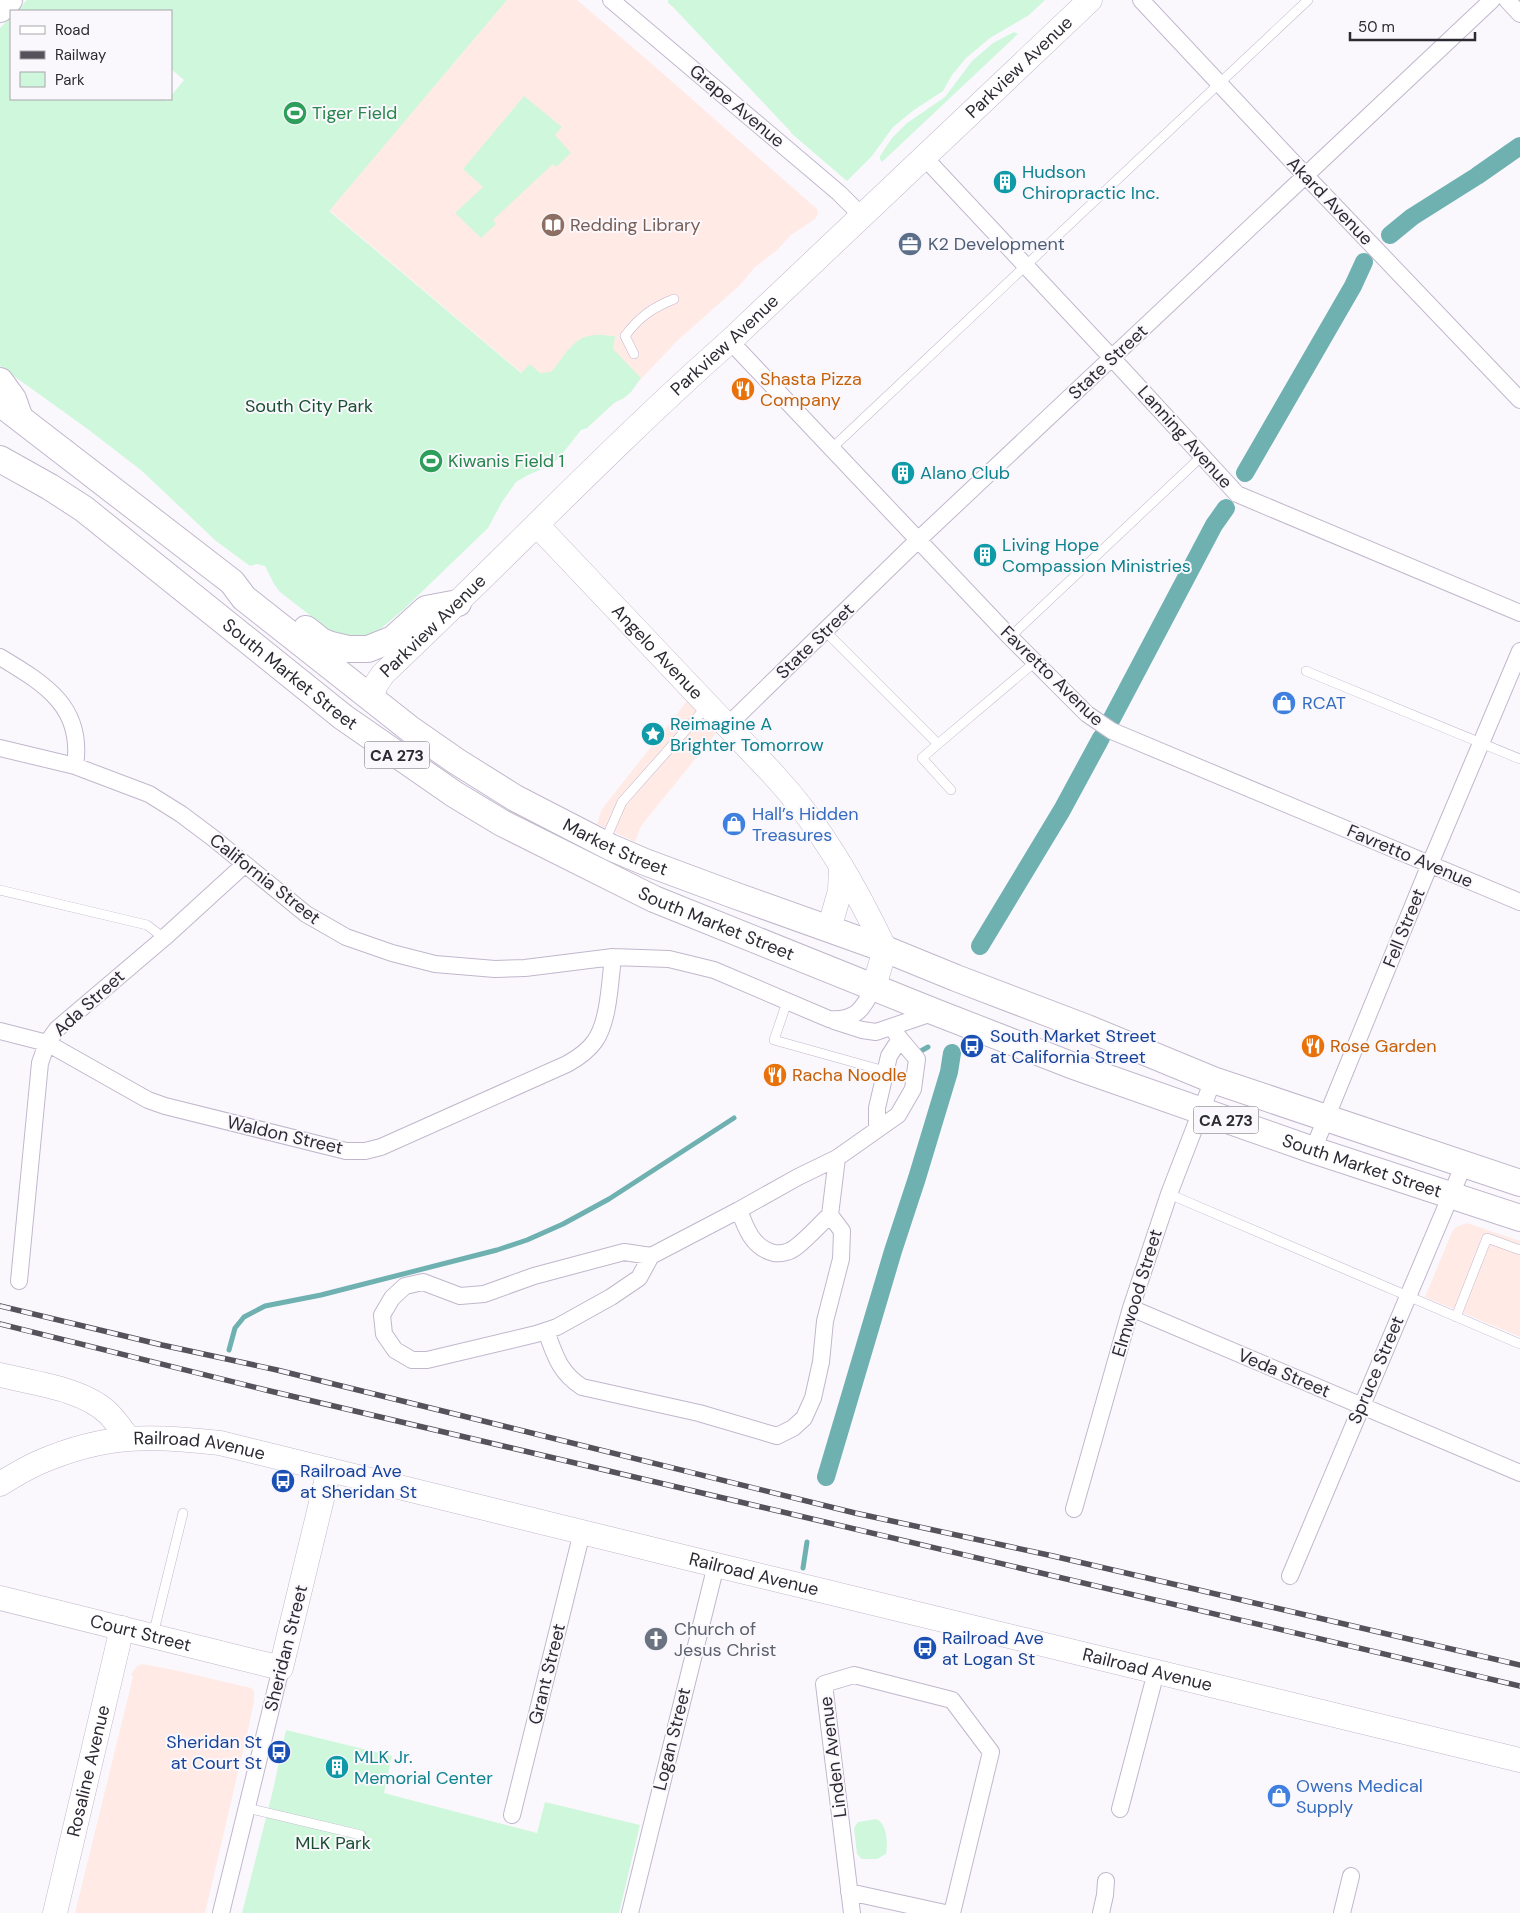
<svg xmlns="http://www.w3.org/2000/svg" width="1520" height="1913" viewBox="0 0 1520 1913" font-family="'DM Sans',sans-serif">
<style>
.commercial{fill:#ffeae6}
.green{fill:#cff7dc}
.lines{fill:none;stroke-linecap:round;stroke-linejoin:round}
.stream{stroke:#6fb1b1;stroke-width:5}
.canal{stroke:#6fb1b1;stroke-width:18}
.lane-casing{stroke:#c1b7cd;stroke-width:10}
.street-casing{stroke:#c1b7cd;stroke-width:18}
.secondary-casing{stroke:#c1b7cd;stroke-width:25}
.primary-casing{stroke:#c1b7cd;stroke-width:28}
.lane{stroke:#fff;stroke-width:9}
.street{stroke:#fff;stroke-width:16}
.secondary{stroke:#fff;stroke-width:24}
.primary{stroke:#fff;stroke-width:26}
.rail-casing{stroke:#56525b;stroke-width:5.5}
.rail{stroke:#faf8fd;stroke-width:4;stroke-dasharray:11;stroke-linecap:butt}
.labels{text-anchor:middle;stroke-width:4;stroke-linejoin:round;paint-order:stroke}
.shield{fill:#faf8fd;stroke:#6b6870;stroke-width:1}
.shield-label{font-size:16px;font-weight:bold;fill:#2e2a33}
.street-label{font-size:18px;fill:#2e2a33;stroke:#faf8fd}
.leisure-label{font-size:18px;fill:#27864d;stroke:#faf8fd;text-anchor:start}
.culture-label{font-size:18px;fill:#0d838f;stroke:#faf8fd;text-anchor:start}
.education-label{font-size:18px;fill:#785e54;stroke:#faf8fd;text-anchor:start}
.service-label{font-size:18px;fill:#4e5e75;stroke:#faf8fd;text-anchor:start}
.food-label{font-size:18px;fill:#c56008;stroke:#faf8fd;text-anchor:start}
.park-label{font-size:18px;fill:#184f31;stroke:#faf8fd}
.shop-label{font-size:18px;fill:#366cbe;stroke:#faf8fd;text-anchor:start}
.transit-label{font-size:18px;fill:#164399;stroke:#faf8fd;text-anchor:start}
.worship-label{font-size:18px;fill:#5b616d;stroke:#faf8fd;text-anchor:start}
</style>
<rect width="100%" height="100%" fill="#faf8fd"/>
<!-- commercial -->
<path class="commercial" d="M 507,0 L 577,0 L 652,64 L 817,209 L 818,214 L 815,219 L 791,235 L 776,251 L 755,267 L 739,286 L 677,341 L 638,382 L 631,392 L 614,403 L 587,428 L 329,210 Z
M 687,701 L 717,732 L 641,826 L 635,842 L 597,824 L 602,809 Z
M 1467,1223 L 1520,1241 L 1520,1337 L 1425,1297 L 1452,1232 L 1456,1227 Z
M 142,1664 L 174,1670 L 251,1688 L 254,1691 L 254,1701 L 250,1721 L 205,1913 L 75,1913 L 133,1677 L 131,1675 L 136,1667 Z"/>
<!-- green -->
<path class="green" d="M 27,0 L 507,0 L 329,211 L 521,373 L 530,364 L 540,373 L 551,372 C 564,358 572,336 595,335 C 601,334 608,336 615,336 L 613,349 L 641,378 L 631,392 L 624,398 L 614,403 L 587,428 L 581,430 L 559,458 L 549,466 L 528,475 L 516,482 L 502,502 L 488,528 L 403,610 L 378,631 L 361,637 L 342,636 L 329,630 L 280,592 L 274,584 L 265,566 L 257,564 L 250,566 L 216,541 L 142,471 L 89,430 L 0,366 L 0,28 L 11,17 L 11,99 L 164,99 L 167,101 L 171,99 L 171,96 L 184,80 L 171,69 L 171,11 L 16,11 Z
M 668,0 L 1045,0 L 1029,15 L 990,38 L 966,58 L 952,75 L 943,91 L 914,110 L 893,127 L 872,156 L 847,181 L 791,133 L 791,132 L 673,7 L 668,3 Z
M 1014,32 L 1018,34 L 882,162 L 880,159 L 880,156 L 892,138 L 907,123 L 945,97 L 972,61 L 993,43 Z
M 524,96 L 562,127 L 555,135 L 571,153 L 556,167 L 553,164 L 493,220 L 496,224 L 481,238 L 455,213 L 483,187 L 463,169 Z
M 286,1730 L 392,1756 L 384,1793 L 537,1833 L 545,1802 L 640,1825 L 619,1913 L 242,1913 L 273,1790 Z
M 876,1819 C 887,1823 888,1844 886,1854 L 877,1859 L 862,1859 L 857,1854 L 854,1828 L 858,1822 Z"/>
<g class="lines">
<!-- stream -->
<path class="stream" d="M 919,1052 L 928,1047
M 229,1350 L 235,1328 L 244,1317 L 265,1306 L 321,1295 L 497,1250 L 527,1240 L 563,1224 L 609,1199 L 734,1118
M 803,1568 L 807,1542"/>
<!-- canal -->
<path class="canal" d="M 1390,235 L 1412,217 L 1477,176 L 1520,146
M 1245,473 L 1353,286 L 1364,262
M 1110,722 L 1214,525 L 1226,508
M 980,946 L 1062,810 L 1101,738
M 826,1477 L 893,1251 L 917,1178 L 949,1072 L 952,1053"/>
<!-- lane casing -->
<g class="lane-casing">
<path id="lane" d="M 634,354 L 625,336 C 639,317 652,308 674,299
M 831,449 L 1308,0
M 825,631 L 938,744 L 1035,662
M 1010,637 L 1202,456
M 1306,671 L 1520,759
M 938,744 L 922,758 L 951,790
M 605,841 L 622,802 L 708,705
M 0,890 L 147,925 L 164,938
M 787,1002 L 774,1040 L 885,1071
M 1169,1194 L 1520,1344
M 1456,1317 L 1487,1238 L 1520,1250
M 153,1635 L 183,1513
M 247,1808 L 361,1835"/>
</g>
<!-- street casing -->
<g class="street-casing">
<path id="street" d="M 611,0 L 839,193 L 861,215
M 1141,0 L 1305,175 L 1520,400
M 1507,0 L 1520,14
M 924,157 L 1112,358 L 1237,494 L 1520,613
M 730,341 L 1010,637 L 1087,714 L 1112,731 L 1520,902
M 0,657 C 45,684 84,707 75,766
M 727,726 L 917,541 L 1492,0
M 0,748 L 75,766 L 149,794 L 181,814 L 213,838 L 306,914 L 346,937 L 392,953 L 435,964 L 495,969 L 525,968 L 613,957 L 669,959 L 714,970 L 829,1019 C 856,1021 863,1009 874,987
M 834,1021 L 862,1030 L 876,1032 L 935,1012
M 0,1031 L 47,1043 L 148,1100 L 165,1106 L 346,1151 L 365,1151 L 381,1147 L 567,1064 C 578,1058 588,1051 595,1041 C 609,1021 610,981 613,957
M 877,1128 L 877,1108 L 889,1056 L 900,1039 L 895,1032
M 1313,1150 L 1430,864 L 1520,651
M 739,1210 C 746,1229 753,1248 774,1253 C 781,1254 790,1252 796,1247 C 808,1238 819,1225 830,1215
M 651,1256 L 639,1278 L 611,1297 L 557,1327 L 536,1334 L 427,1360 L 412,1360 L 395,1350 L 384,1334 L 382,1315 L 392,1298 L 405,1286 L 423,1282 L 460,1296 L 484,1294 L 534,1276 L 624,1252 L 651,1256 L 739,1210 L 798,1177 L 837,1158 L 898,1115 L 913,1089 L 917,1059 L 900,1039
M 19,1281 L 40,1063 L 47,1043 L 57,1029 L 164,938 L 244,865
M 1131,1308 L 1520,1473
M 546,1331 C 555,1355 559,1372 582,1387 L 699,1413 L 777,1436 L 793,1428 L 804,1418 L 813,1398 L 821,1362 L 825,1321 L 841,1259 L 842,1231 L 830,1215 L 837,1158
M 1074,1509 L 1131,1308 L 1169,1194 L 1213,1080
M 1290,1576 L 1464,1164
M 1120,1809 L 1156,1672
M 512,1815 L 582,1532
M 849,1892 L 945,1913
M 221,1913 L 281,1668
M 630,1913 L 716,1565
M 852,1913 L 824,1684 L 854,1675 L 952,1700 L 991,1752 L 952,1913
M 1101,1913 L 1105,1895 L 1106,1881
M 1342,1913 L 1351,1876"/>
</g>
<!-- secondary casing -->
<g class="secondary-casing">
<g id="secondary">
<path id="s1" d="M 537,525 L 772,773 C 820,824 855,886 885,949 L 874,987"/>
<path id="s2" d="M 372,698 L 375,686 L 383,674 C 500,564 610,447 730,341 L 1090,0"/>
<path d="M 829,929 L 840,891 L 841,866"/>
<path d="M 0,1375 C 32,1383 85,1389 109,1414 C 116,1421 122,1430 128,1438"/>
<path id="s3" d="M 0,1484 C 13,1476 26,1468 40,1462 C 105,1434 151,1435 220,1443 L 716,1565 L 1520,1760"/>
<path id="s4" d="M 0,1598 L 281,1668 L 329,1470"/>
<path id="s5" d="M 55,1913 L 122,1628"/>
</g>
</g>
<!-- primary casing -->
<g class="primary-casing">
<g id="primary">
<path d="M 0,9 L 9,0"/>
<path d="M 0,381 L 13,399 L 19,416"/>
<path id="s6" d="M 0,403 L 232,582 L 244,598 L 410,729 L 456,761 L 515,798 L 610,847 L 645,862 L 731,894 L 885,949 L 956,978 L 1087,1028 L 1213,1080 L 1520,1183"/>
<path id="s7" d="M 0,459 L 50,487 L 84,509 L 343,717 L 454,794 L 502,823 L 654,899 L 935,1012 L 1071,1065 L 1313,1150 L 1520,1218"/>
<path d="M 306,629 L 321,641 L 331,645 L 348,649 L 368,649 L 393,639 L 426,609 L 458,603"/>
</g>
</g>
<!-- lane -->
<use href="#lane" class="lane"/>
<!-- street -->
<use href="#street" class="street"/>
<!-- secondary -->
<use href="#secondary" class="secondary"/>
<!-- primary -->
<use href="#primary" class="primary"/>
<!-- rail casing -->
<g class="rail-casing">
<path id="rail" d="M 0,1306 L 162,1345 L 277,1370 L 855,1513 L 1053,1556 L 1520,1665
M 0,1324 L 270,1391 L 1520,1686"/>
</g>
<!-- rail -->
<use href="#rail" class="rail"/>
</g>
<!-- icons -->
<defs>
<g id="stadium-disc" transform="scale(1.25)"><circle r="9.5" fill="#2e9e5b" stroke="#faf8fd"/><path d="M0-5a6.5 5 0 1 0 0 10a6.5 5 0 1 0 0-10ZM-3.5-1.8h7v3.6h-7Z" fill="#fff"/></g>
<g id="building-disc" transform="scale(1.25)"><circle r="9.5" fill="#0f9aa8" stroke="#faf8fd"/><path d="M-4-6H4V6H1V3H-1V6H-4ZM-2.5-4.3h1.7v1.8h-1.7ZM.8-4.3h1.7v1.8H.8ZM-2.5-1h1.7V.8h-1.7ZM.8-1h1.7V.8H.8Z" fill="#fff"/></g>
<g id="library-disc" transform="scale(1.25)"><circle r="9.5" fill="#8d6e63" stroke="#faf8fd"/><path d="M-6-4Q-3-5.5-.7-3.5V5Q-3 3-6 4ZM6-4Q3-5.5 .7-3.5V5Q3 3 6 4Z" fill="#fff"/></g>
<g id="office-disc" transform="scale(1.25)"><circle r="9.5" fill="#5c6f8a" stroke="#faf8fd"/><path d="M-6-3h4V-5.5h4V-3h4V5H-6ZM-1-4.5V-3h2v-1.5ZM-6 0V1H6V0Z" fill="#fff"/></g>
<g id="restaurant-disc" transform="scale(1.25)"><circle r="9.5" fill="#e8710a" stroke="#faf8fd"/><path d="M-5-6h1v4h1v-4h1v4h1v-4h1v5L-1.5 .5V6h-2V.5L-5-1ZM5-6V6H3V1.5H1.5Q1.5-4 5-6Z" fill="#fff"/></g>
<g id="shop-disc" transform="scale(1.25)"><circle r="9.5" fill="#3f7fe0" stroke="#faf8fd"/><path d="M-5-2.5h2.3a2.7 3.5 0 0 1 5.4 0H5L5.5 6h-11ZM-1.5-2.5h3a1.5 2.3 0 0 0-3 0Z" fill="#fff"/></g>
<g id="sight-disc" transform="scale(1.25)"><circle r="9.5" fill="#0f9aa8" stroke="#faf8fd"/><path d="M0-6L1.8-2.2L6-1.7L2.9 1.2L3.7 5.4L0 3.3L-3.7 5.4L-2.9 1.2L-6-1.7L-1.8-2.2Z" fill="#fff"/></g>
<g id="bus-disc" transform="scale(1.25)"><circle r="9.5" fill="#1a4fb4" stroke="#faf8fd"/><path d="M-5-6H5V4H4V6H2V4H-2V6H-4V4H-5ZM-3.5-4V0h7V-4ZM-3.5 1.2v1.5H-2V1.2ZM2 1.2v1.5H3.5V1.2Z" fill="#fff"/></g>
<g id="church-disc" transform="scale(1.25)"><circle r="9.5" fill="#6b7280" stroke="#faf8fd"/><path d="M-1.2-6h2.4v3.5h3.3v2.4h-3.3V6h-2.4V-.1h-3.3v-2.4h3.3Z" fill="#fff"/></g>
</defs>
<g fill-rule="evenodd">
<use href="#stadium-disc" x="295" y="113"/>
<use href="#building-disc" x="1005" y="182"/>
<use href="#library-disc" x="553" y="225"/>
<use href="#office-disc" x="910" y="244"/>
<use href="#restaurant-disc" x="743" y="389"/>
<use href="#stadium-disc" x="431" y="461"/>
<use href="#building-disc" x="903" y="473"/>
<use href="#building-disc" x="985" y="555"/>
<use href="#shop-disc" x="1284" y="703"/>
<use href="#sight-disc" x="653" y="734"/>
<use href="#shop-disc" x="734" y="824"/>
<use href="#bus-disc" x="972" y="1046"/>
<use href="#restaurant-disc" x="1313" y="1046"/>
<use href="#restaurant-disc" x="775" y="1075"/>
<use href="#bus-disc" x="283" y="1481"/>
<use href="#church-disc" x="656" y="1639"/>
<use href="#bus-disc" x="925" y="1648"/>
<use href="#bus-disc" x="279" y="1752"/>
<use href="#building-disc" x="337" y="1767"/>
<use href="#shop-disc" x="1279" y="1796"/>
</g>
<g class="labels">
<!-- shield labels -->
<g class="shield">
<rect x="364.5" y="741.5" width="65" height="27" rx="4"/>
<rect x="1193.5" y="1106.5" width="65" height="27" rx="4"/>
</g>
<g class="shield-label">
<text x="397" y="761">CA 273</text>
<text x="1226" y="1126">CA 273</text>
</g>
<!-- street labels -->
<g class="street-label">
<text dy="6" stroke="none"><textPath href="#s2" startOffset="906">Parkview Avenue</textPath></text>
<text transform="translate(737 106) rotate(40)" y="6">Grape Avenue</text>
<text transform="translate(1330 201) rotate(46)" y="6">Akard Avenue</text>
<text dy="6" stroke="none"><textPath href="#s2" startOffset="501">Parkview Avenue</textPath></text>
<text transform="translate(1108 362) rotate(-43)" y="6">State Street</text>
<text transform="translate(1185 437) rotate(48)" y="6">Lanning Avenue</text>
<text dy="6" stroke="none"><textPath href="#s2" startOffset="96">Parkview Avenue</textPath></text>
<text transform="translate(815 641) rotate(-44)" y="6">State Street</text>
<text dy="6" stroke="none"><textPath href="#s1" startOffset="175">Angelo Avenue</textPath></text>
<text dy="6" stroke="none"><textPath href="#s7" startOffset="362">South Market Street</textPath></text>
<text transform="translate(1052 676) rotate(44)" y="6">Favretto Avenue</text>
<text dy="6" stroke="none"><textPath href="#s6" startOffset="762">Market Street</textPath></text>
<text transform="translate(1410 856) rotate(23)" y="6">Favretto Avenue</text>
<text transform="translate(265 879) rotate(38)" y="6">California Street</text>
<text dy="6" stroke="none"><textPath href="#s7" startOffset="858">South Market Street</textPath></text>
<text transform="translate(1404 928) rotate(-68)" y="6">Fell Street</text>
<text transform="translate(89 1003) rotate(-42)" y="6">Ada Street</text>
<text transform="translate(285 1135) rotate(13)" y="6">Waldon Street</text>
<text dy="6" stroke="none"><textPath href="#s7" startOffset="1548">South Market Street</textPath></text>
<text transform="translate(1137 1293) rotate(-73)" y="6">Elmwood Street</text>
<text transform="translate(1376 1370) rotate(-67)" y="6">Spruce Street</text>
<text transform="translate(1284 1373) rotate(23)" y="6">Veda Street</text>
<text dy="6" stroke="none"><textPath href="#s3" startOffset="209">Railroad Avenue</textPath></text>
<text dy="6" stroke="none"><textPath href="#s3" startOffset="779">Railroad Avenue</textPath></text>
<text dy="6" stroke="none"><textPath href="#s4" startOffset="145">Court Street</textPath></text>
<text transform="translate(286 1648) rotate(-76)" y="6">Sheridan Street</text>
<text dy="6" stroke="none"><textPath href="#s3" startOffset="1184">Railroad Avenue</textPath></text>
<text transform="translate(547 1674) rotate(-76)" y="6">Grant Street</text>
<text transform="translate(672 1739) rotate(-76)" y="6">Logan Street</text>
<text transform="translate(833 1757) rotate(-97)" y="6">Linden Avenue</text>
<text dy="6" stroke="none"><textPath href="#s5" startOffset="146">Rosaline Avenue</textPath></text>
</g>
<!-- leisure labels -->
<g class="leisure-label">
<text x="312" y="119">Tiger Field</text>
<text x="448" y="467">Kiwanis Field 1</text>
</g>
<!-- culture labels -->
<g class="culture-label">
<text x="1022" y="178">Hudson<tspan x="1022" dy="21">Chiropractic Inc.</tspan></text>
<text x="920" y="479">Alano Club</text>
<text x="1002" y="551">Living Hope<tspan x="1002" dy="21">Compassion Ministries</tspan></text>
<text x="670" y="730">Reimagine A<tspan x="670" dy="21">Brighter Tomorrow</tspan></text>
<text x="354" y="1763">MLK Jr.<tspan x="354" dy="21">Memorial Center</tspan></text>
</g>
<!-- education labels -->
<g class="education-label">
<text x="570" y="231">Redding Library</text>
</g>
<!-- service labels -->
<g class="service-label">
<text x="928" y="250">K2 Development</text>
</g>
<!-- food labels -->
<g class="food-label">
<text x="760" y="385">Shasta Pizza<tspan x="760" dy="21">Company</tspan></text>
<text x="1330" y="1052">Rose Garden</text>
<text x="792" y="1081">Racha Noodle</text>
</g>
<!-- park labels -->
<g class="park-label">
<text x="309" y="412">South City Park</text>
<text x="333" y="1849">MLK Park</text>
</g>
<!-- shop labels -->
<g class="shop-label">
<text x="1302" y="709">RCAT</text>
<text x="752" y="820">Hall’s Hidden<tspan x="752" dy="21">Treasures</tspan></text>
<text x="1296" y="1792">Owens Medical<tspan x="1296" dy="21">Supply</tspan></text>
</g>
<!-- transit labels -->
<g class="transit-label">
<text x="990" y="1042">South Market Street<tspan x="990" dy="21">at California Street</tspan></text>
<text x="300" y="1477">Railroad Ave<tspan x="300" dy="21">at Sheridan St</tspan></text>
<text x="942" y="1644">Railroad Ave<tspan x="942" dy="21">at Logan St</tspan></text>
<text x="262" y="1748" text-anchor="end">Sheridan St<tspan x="262" dy="21">at Court St</tspan></text>
</g>
<!-- worship labels -->
<g class="worship-label">
<text x="674" y="1635">Church of<tspan x="674" dy="21">Jesus Christ</tspan></text>
</g>
</g>
<!-- legend -->
<rect x="10" y="10" width="162" height="90" fill="#faf8fd" stroke="#a8a6ac"/>
<rect x="20" y="26" width="25" height="8" fill="#ffffff" stroke="#a8a6ac"/>
<text x="55" y="35" font-size="15" fill="#2e2a33">Road</text>
<rect x="20" y="51" width="25" height="8" fill="#56525b" stroke="#a8a6ac"/>
<text x="55" y="60" font-size="15" fill="#2e2a33">Railway</text>
<rect x="20" y="72" width="25" height="15" fill="#cff7dc" stroke="#a8a6ac"/>
<text x="55" y="85" font-size="15" fill="#2e2a33">Park</text>
<!-- scale -->
<path d="M1350 32v8h125v-8" fill="none" stroke="#2e2a33" stroke-width="2.5"/>
<text x="1358" y="32" font-size="15" fill="#2e2a33" stroke="#faf8fd" stroke-width="4" paint-order="stroke">50 m</text>
</svg>
